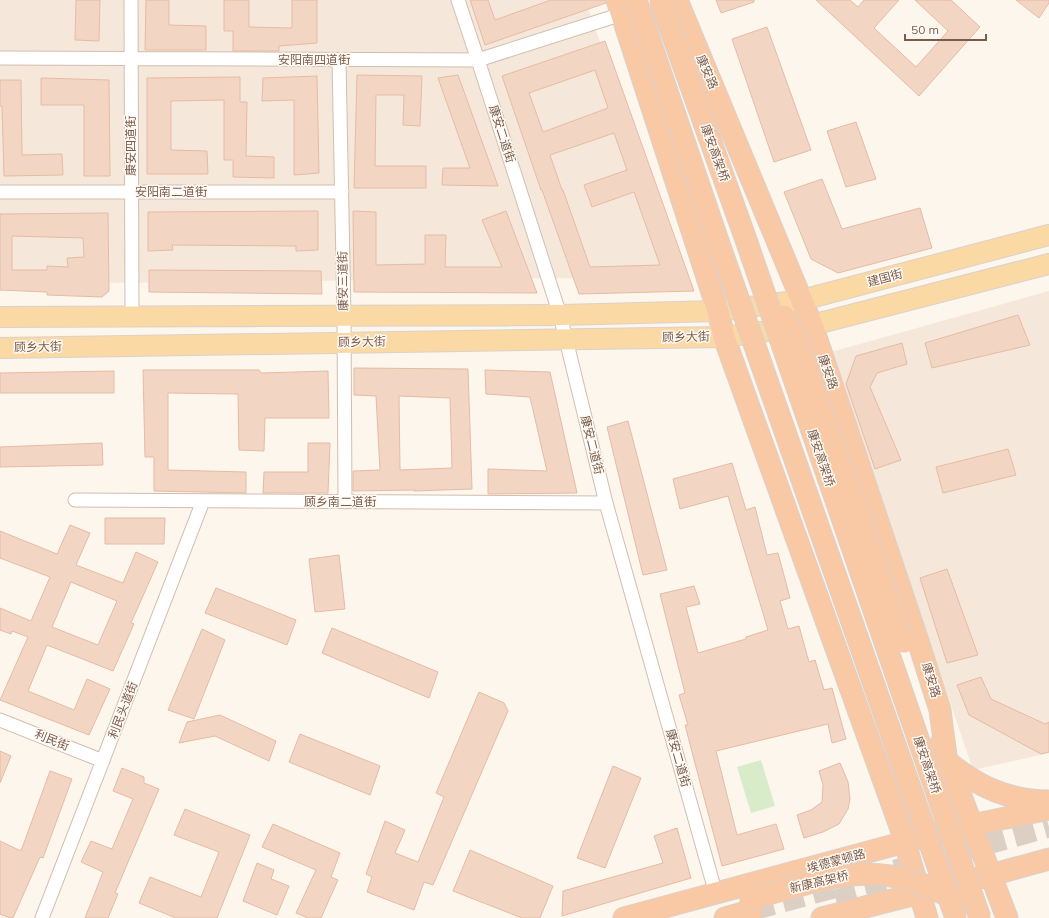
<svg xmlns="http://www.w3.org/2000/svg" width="1049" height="918" viewBox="0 0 1049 918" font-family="Mulish,'Noto Sans SC',sans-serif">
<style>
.residential{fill:#f5e8da}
.green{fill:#d8ecc9}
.building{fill:#f3d5c3;stroke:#e6bba3;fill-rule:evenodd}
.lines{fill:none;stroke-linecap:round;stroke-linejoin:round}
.trunk-tunnel{stroke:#dcd0c4;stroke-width:21;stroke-dasharray:21 10;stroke-linecap:butt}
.minor-casing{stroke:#d1beb0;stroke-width:15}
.primary-casing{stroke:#dad1cd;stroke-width:22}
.trunk-casing{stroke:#dad1cd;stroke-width:23}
.minor{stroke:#fff;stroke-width:13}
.primary{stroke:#fbd9a5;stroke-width:20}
.trunk{stroke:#f9c8a4;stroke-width:21}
.trunk-bridge-casing{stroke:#dad1cd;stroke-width:23;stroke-linecap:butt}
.trunk-bridge{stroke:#f9c8a4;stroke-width:21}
.labels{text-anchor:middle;stroke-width:3;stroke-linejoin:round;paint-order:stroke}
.street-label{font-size:12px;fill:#7a5c4d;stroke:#fffaf3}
</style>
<rect width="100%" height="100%" fill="#fdf6ec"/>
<!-- residential -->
<path class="residential" d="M 0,0 L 585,0 L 684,277 L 0,284 Z
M 1049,291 L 1049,753 L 973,770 L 831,352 Z"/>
<!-- green -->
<path class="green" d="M 761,760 L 775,806 L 751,813 L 737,767 Z"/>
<!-- building -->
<path class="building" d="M 76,0 L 100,0 L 99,41 L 75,40 Z
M 146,0 L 169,0 L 169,25 L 206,26 L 206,50 L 145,50 Z
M 224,0 L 249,0 L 249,27 L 292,28 L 292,0 L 317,0 L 317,43 L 279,46 L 279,51 L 233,51 L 233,31 L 224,31 Z
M 470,0 L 488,0 L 495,20 L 551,0 L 605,0 L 606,3 L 485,45 Z
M 716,0 L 754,0 L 754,2 L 721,13 Z
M 816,0 L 850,0 L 858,7 L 864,0 L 899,0 L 874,28 L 916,67 L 948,31 L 915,0 L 951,0 L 980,27 L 919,96 Z
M 1016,0 L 1049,0 L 1049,3 L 1039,18 Z
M 767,27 L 811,150 L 774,162 L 732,39 Z
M 605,41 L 694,291 L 579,294 L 542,190 L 541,190 L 502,76 ZM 595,70 L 608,108 L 543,132 L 529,93 ZM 614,133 L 627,170 L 584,185 L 592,207 L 634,192 L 660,265 L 590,267 L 563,190 L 562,190 L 550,155 Z
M 357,75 L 422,76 L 420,126 L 403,125 L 404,95 L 376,95 L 375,166 L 426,166 L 426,188 L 354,188 Z
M 458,75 L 498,186 L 442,185 L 443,168 L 470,168 L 438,78 Z
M 317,76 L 319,173 L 294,175 L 294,100 L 262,101 L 263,78 Z
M 240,77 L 240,102 L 247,102 L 246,156 L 274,157 L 274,178 L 233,177 L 233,160 L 224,160 L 224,100 L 171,101 L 171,150 L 207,151 L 208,174 L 147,174 L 147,78 Z
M 41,78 L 109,80 L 110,176 L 84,176 L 84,105 L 41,105 Z
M 0,80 L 21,80 L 22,155 L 62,154 L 63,175 L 4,176 L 2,106 L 0,106 Z
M 856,122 L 876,179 L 846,187 L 827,131 Z
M 822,179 L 842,229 L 920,208 L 932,248 L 838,273 L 811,259 L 784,192 Z
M 318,211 L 318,250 L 296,251 L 296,246 L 172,245 L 173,250 L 148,251 L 148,212 Z
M 353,211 L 376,212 L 376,265 L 425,264 L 425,235 L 446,235 L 445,267 L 502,267 L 482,220 L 506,211 L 537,293 L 354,292 Z
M 108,213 L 109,291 L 102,297 L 47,295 L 47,292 L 0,290 L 0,214 ZM 12,236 L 83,238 L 84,257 L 67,258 L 68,267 L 47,266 L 47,270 L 12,270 Z
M 149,270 L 321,271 L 322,294 L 149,292 Z
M 1018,315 L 1030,345 L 932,368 L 925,343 Z
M 902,343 L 907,364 L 877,373 L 870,387 L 901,460 L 875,469 L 846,384 L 856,356 Z
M 354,368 L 468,369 L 472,489 L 414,491 L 415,490 L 353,491 L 353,471 L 380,470 L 376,396 L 354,395 ZM 399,396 L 450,398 L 452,468 L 400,470 Z
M 143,370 L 259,370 L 261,373 L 328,371 L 329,418 L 265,418 L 264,451 L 239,450 L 238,394 L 168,393 L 168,470 L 246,472 L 246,493 L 154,491 L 154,457 L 145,457 Z
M 485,370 L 550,372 L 577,493 L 488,494 L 488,469 L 547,471 L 530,397 L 486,394 Z
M 114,371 L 114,393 L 0,393 L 0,373 Z
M 628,421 L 667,570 L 643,575 L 607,427 Z
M 102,443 L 103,465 L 0,467 L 0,447 Z
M 308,443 L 330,443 L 328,493 L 263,493 L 264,472 L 308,472 Z
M 1008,449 L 1016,475 L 943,493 L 936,467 Z
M 732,463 L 746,510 L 755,507 L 767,555 L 778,553 L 790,598 L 780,601 L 788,629 L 799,626 L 809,662 L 815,660 L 824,690 L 832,688 L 846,739 L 832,743 L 828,724 L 716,751 L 737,835 L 776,824 L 784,849 L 722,866 L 685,725 L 688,725 L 679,695 L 685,693 L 660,594 L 694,586 L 700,604 L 686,607 L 698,653 L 746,639 L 746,637 L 768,630 L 728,496 L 680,509 L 673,479 Z
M 105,518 L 165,518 L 164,544 L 105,544 Z
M 70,525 L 90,533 L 76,565 L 123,583 L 136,552 L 158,562 L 131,623 L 134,624 L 113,671 L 47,645 L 28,691 L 74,710 L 87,679 L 110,689 L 89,735 L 0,700 L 28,637 L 12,631 L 11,634 L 0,630 L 0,608 L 31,621 L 50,577 L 0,558 L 0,531 L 57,554 ZM 71,582 L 117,601 L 98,645 L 52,627 Z
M 339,555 L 345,609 L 315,612 L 309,559 Z
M 947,569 L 978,655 L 947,663 L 920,578 Z
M 216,588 L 296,620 L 287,645 L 205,613 Z
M 332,628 L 438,672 L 429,698 L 322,653 Z
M 202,629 L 225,640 L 194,719 L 168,710 Z
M 981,677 L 991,699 L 1045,724 L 1049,722 L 1049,752 L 1041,754 L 969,715 L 957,685 Z
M 479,692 L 504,703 L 508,711 L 433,885 L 424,882 L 414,910 L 367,892 L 372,877 L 366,874 L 385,821 L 405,830 L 395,853 L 418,862 L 444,797 L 436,793 Z
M 220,715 L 276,741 L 269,761 L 215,736 L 179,743 L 187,722 Z
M 300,734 L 380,766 L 370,795 L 289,762 Z
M 0,751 L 11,756 L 0,783 Z
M 840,763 L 848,782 L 850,799 L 848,809 L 839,824 L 823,832 L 804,838 L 797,815 L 811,810 L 822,802 L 823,785 L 819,771 Z
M 613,766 L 641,778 L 605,868 L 577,858 Z
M 122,768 L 144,777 L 144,783 L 159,789 L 115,893 L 118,894 L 108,918 L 85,918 L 103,872 L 81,862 L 91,841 L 112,849 L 133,799 L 113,791 Z
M 50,771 L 72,779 L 43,858 L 40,857 L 13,918 L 10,918 L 0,914 L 0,841 L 21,851 Z
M 185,809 L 250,835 L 217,918 L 176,918 L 139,903 L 150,877 L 201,897 L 219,852 L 174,835 Z
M 273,824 L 340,853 L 331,877 L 338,880 L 321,918 L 308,918 L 296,913 L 316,870 L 262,847 Z
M 677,828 L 691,878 L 562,916 L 563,891 L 663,863 L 654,836 Z
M 470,850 L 553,886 L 540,918 L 522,918 L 453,891 Z
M 257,863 L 274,870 L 271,879 L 289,886 L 277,915 L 243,901 Z"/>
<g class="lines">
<!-- trunk-tunnel -->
<path class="trunk-tunnel" d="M 895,870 L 1049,827
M 836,900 L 914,879
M 753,910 L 852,883"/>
<!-- minor casing -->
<g class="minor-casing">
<path id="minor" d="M 131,0 L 132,316
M 458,0 L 478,60 L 560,315 L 606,503 L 716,894
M 0,58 L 478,60 L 622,14
M 339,60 L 344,316 L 345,502
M 0,192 L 342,192
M 75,500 L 606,503
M 0,720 L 103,761
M 42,918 L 203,501"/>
</g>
<!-- primary casing -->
<g class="primary-casing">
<path id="primary" d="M 0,317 L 560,315 L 718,311 L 802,300 L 1049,235
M 0,348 L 724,337 L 812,325 L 1049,264"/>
</g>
<!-- trunk casing -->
<g class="trunk-casing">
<path id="trunk" d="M 617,0 L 718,311 L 724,337 L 901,829 L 927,918
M 677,0 L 812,325 L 919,644 L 940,710 L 946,756
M 941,743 L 1007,918
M 949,763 C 979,787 1009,801 1049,801
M 624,918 L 894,845 L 972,825 L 1049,809
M 725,918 L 753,910
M 822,918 L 991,875 L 1049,859"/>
</g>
<!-- minor -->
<use href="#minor" class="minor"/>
<!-- primary -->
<use href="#primary" class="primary"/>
<!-- trunk -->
<use href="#trunk" class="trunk"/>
<!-- trunk-bridge casing -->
<g class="trunk-bridge-casing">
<path id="trunk-bridge" d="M 636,0 L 718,241 L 956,918
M 660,0 L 745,237 L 980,918
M 784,316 L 797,341 L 904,642
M 750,899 C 826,879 879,855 953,899"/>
</g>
<!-- trunk-bridge -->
<use href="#trunk-bridge" class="trunk-bridge"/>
</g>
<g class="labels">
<!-- street labels -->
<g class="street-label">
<text x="314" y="64">安阳南四道街</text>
<text transform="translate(707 72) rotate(67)" y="4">康安路</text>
<text transform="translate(502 134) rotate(72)" y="4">康安二道街</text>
<text transform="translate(131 146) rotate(-90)" y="4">康安四道街</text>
<text transform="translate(715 153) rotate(70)" y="4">康安高架桥</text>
<text x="171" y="196">安阳南二道街</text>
<text transform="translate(885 278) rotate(-15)" y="4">建国街</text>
<text transform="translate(343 281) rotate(-91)" y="4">康安三道街</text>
<text transform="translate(686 337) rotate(-1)" y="4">顾乡大街</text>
<text transform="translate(362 342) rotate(-1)" y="4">顾乡大街</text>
<text transform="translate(38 347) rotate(-1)" y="4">顾乡大街</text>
<text transform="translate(828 372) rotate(71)" y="4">康安路</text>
<text transform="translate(592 445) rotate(76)" y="4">康安二道街</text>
<text transform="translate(821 458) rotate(71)" y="4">康安高架桥</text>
<text x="340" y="506">顾乡南二道街</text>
<text transform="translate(931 680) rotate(73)" y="4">康安路</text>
<text transform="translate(123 710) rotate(-69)" y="4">利民头道街</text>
<text transform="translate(52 740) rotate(22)" y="4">利民街</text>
<text transform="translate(678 758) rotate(74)" y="4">康安二道街</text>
<text transform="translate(927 765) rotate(71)" y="4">康安高架桥</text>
<text transform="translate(836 861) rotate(-15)" y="4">埃德蒙顿路</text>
<text transform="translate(819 882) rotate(-13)" y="4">新康高架桥</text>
</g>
</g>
<!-- scale -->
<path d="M905 34v6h81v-6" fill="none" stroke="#7a5c4d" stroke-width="2"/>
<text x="911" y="34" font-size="12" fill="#7a5c4d" stroke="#fffaf3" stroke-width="3" paint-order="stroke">50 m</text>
</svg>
